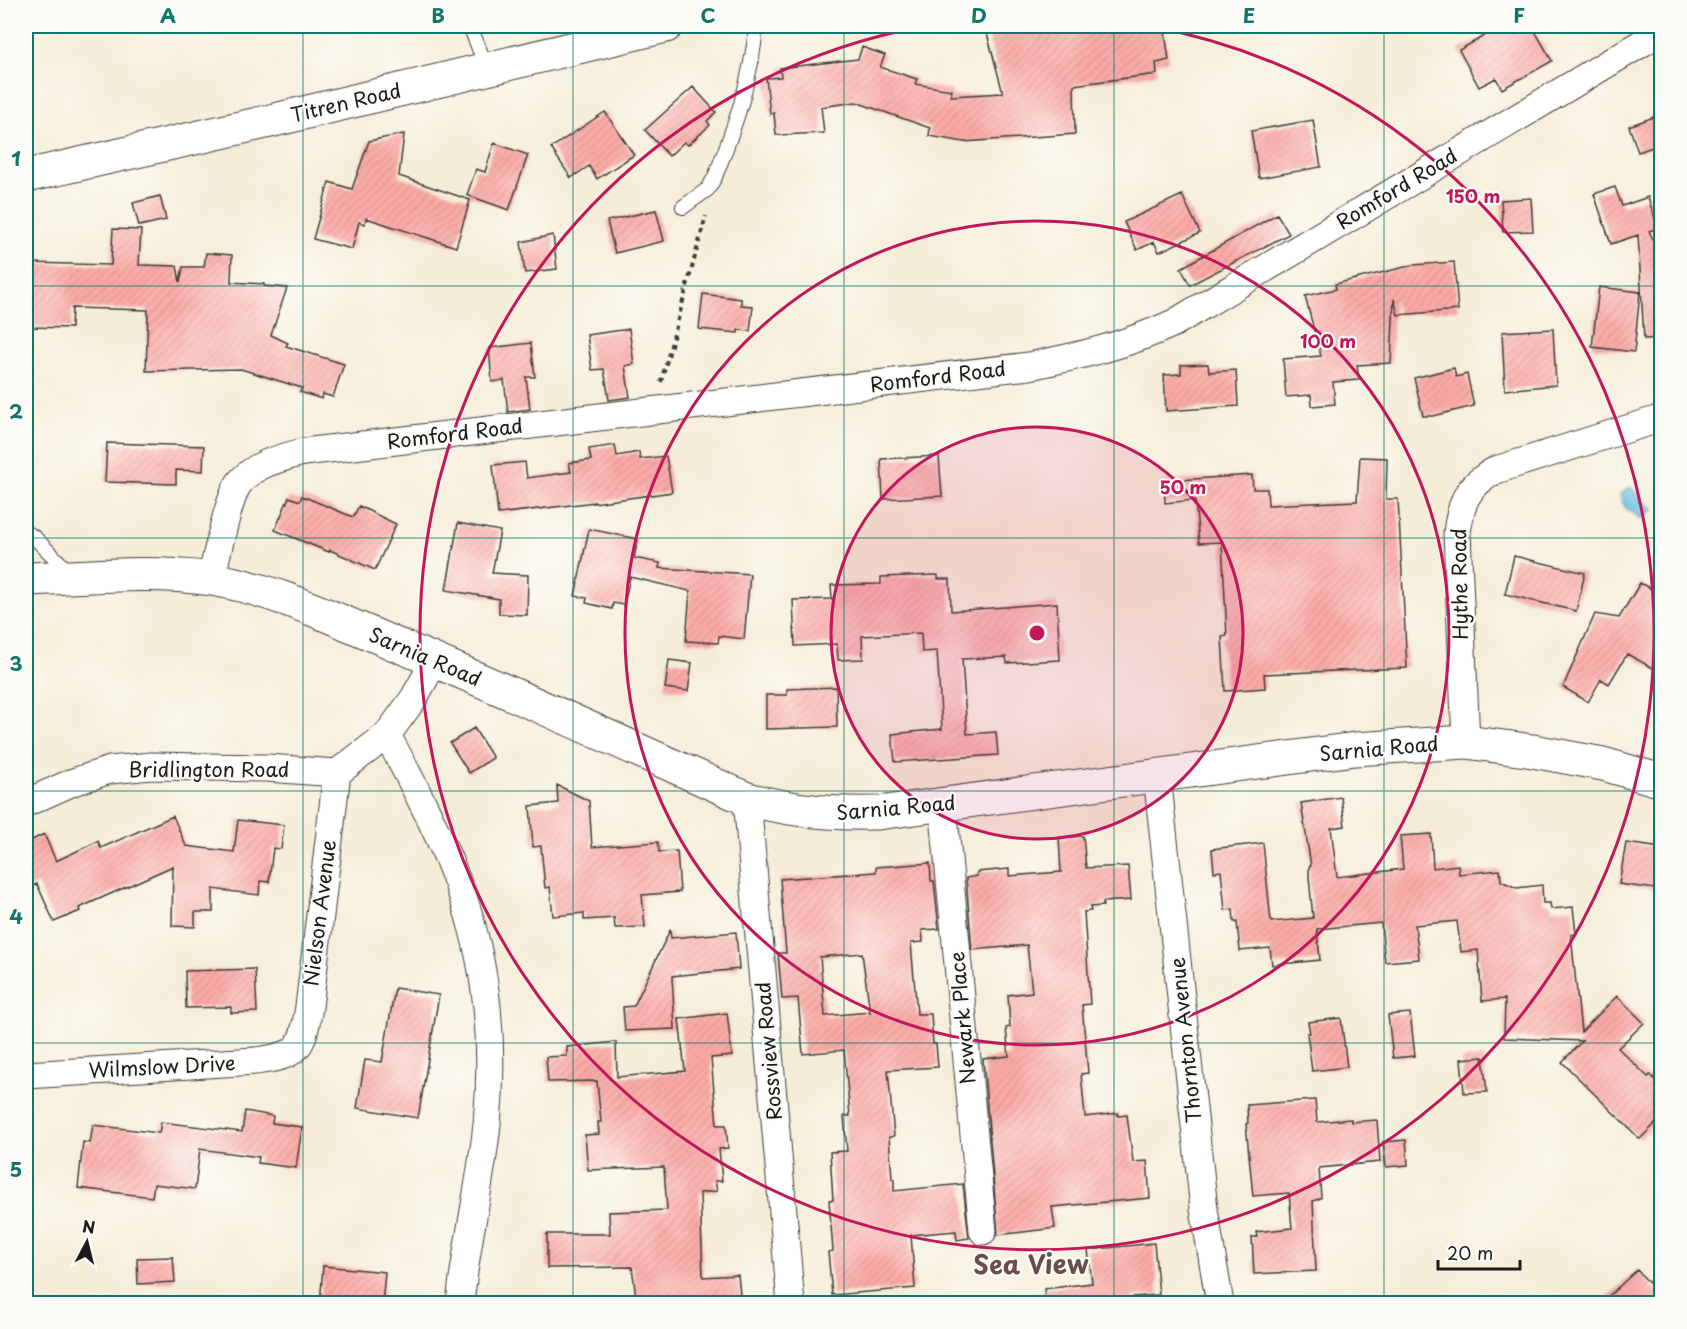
<svg xmlns="http://www.w3.org/2000/svg" width="1687" height="1329" viewBox="0 0 1687 1329" font-family="'Playpen Sans',sans-serif">
<style>
.water{fill:#60c0df;stroke:#3e6e7e;stroke-width:1.5}
.building{fill:url(#building-hatch);fill-rule:evenodd}
.lines{fill:none;stroke-linecap:round;stroke-linejoin:round}
.service-casing{stroke:#3d3b38;stroke-width:16}
.minor-casing{stroke:#3d3b38;stroke-width:29}
.tertiary-casing{stroke:#3d3b38;stroke-width:35}
.secondary-casing{stroke:#3d3b38;stroke-width:35}
.path{stroke:#3d3b38;stroke-width:4;stroke-dasharray:4.5 4.5;stroke-linecap:butt}
.service{stroke:#fff;stroke-width:14}
.minor{stroke:#fff;stroke-width:27}
.tertiary{stroke:#fff;stroke-width:33}
.secondary{stroke:#fff;stroke-width:33}
.grid{fill:none;stroke:#0f766e;stroke-width:1.5;stroke-opacity:0.55}
.ring{fill:none;stroke:#c2185b;stroke-width:3}
.labels{text-anchor:middle;stroke-width:4.5;stroke-linejoin:round;paint-order:stroke}
.street-label{font-size:20px;fill:#1c1c1c;stroke:#fdfcf7}
.district-label{font-size:26px;font-weight:bold;fill:#6a4e4d;stroke:#fdfcf7}
.centre{fill:#c2185b;stroke:#fdfcf7;stroke-width:3}
.ring-label{font-size:18px;text-anchor:middle;font-weight:bold;fill:#c2185b;stroke:#fdfcf7;stroke-width:4.5;stroke-linejoin:round;paint-order:stroke}
.neatline{fill:none;stroke:#0f766e;stroke-width:2}
.grid-label{font-size:20px;text-anchor:middle;font-weight:bold;fill:#0f766e}
</style>
<defs>
<pattern id="building-hatch" width="6" height="6" patternUnits="userSpaceOnUse" patternTransform="scale(1.5)"><rect width="6" height="6" fill="#fcaba7"/><path d="M-1 1l2-2M0 6l6-6M5 7l2-2" fill="none" stroke="#d7938f"/></pattern>
</defs>
<rect width="100%" height="100%" fill="#fdfcf7"/>
<filter id="ink" filterUnits="userSpaceOnUse"><feTurbulence type="fractalNoise" baseFrequency=".0167" numOctaves="2"/><feDisplacementMap in="SourceGraphic" scale="12" xChannelSelector="R" yChannelSelector="G"/><feConvolveMatrix kernelMatrix="1 2 1 2 8 2 1 2 1" color-interpolation-filters="sRGB"/></filter>
<filter id="wash" filterUnits="userSpaceOnUse"><feTurbulence type="fractalNoise" baseFrequency=".008" numOctaves="4" result="noise"/><feDisplacementMap in="SourceGraphic" scale="24" xChannelSelector="R" yChannelSelector="G"/><feGaussianBlur stdDeviation="1.35" result="paint"/><feColorMatrix in="noise" values="0 0 0 0 0 0 0 0 0 0 0 0 0 0 0 0 0 1.4 0 .05"/><feComposite in="paint" operator="in"/></filter>
<g filter="url(#wash)">
<rect width="100%" height="100%" fill="#f5edd8"/>
<!-- water -->
<path class="water" d="M 1629,488 L 1632,488 L 1641,500 L 1654,509 L 1642,519 L 1625,507 L 1620,495 Z"/>
<g id="blocks">
<!-- building -->
<path class="building" d="M 985,26 L 1164,26 L 1169,60 L 1156,63 L 1157,74 L 1074,85 L 1075,134 L 964,142 L 929,136 L 930,128 L 856,102 L 821,107 L 824,133 L 776,135 L 774,113 L 770,114 L 766,78 L 781,77 L 780,68 L 858,59 L 862,47 L 885,55 L 880,67 L 917,79 L 915,84 L 952,90 L 951,96 L 1003,93 Z
M 1483,26 L 1532,26 L 1552,61 L 1502,89 L 1496,78 L 1479,87 L 1459,50 L 1488,34 Z
M 693,87 L 716,112 L 707,121 L 710,125 L 688,145 L 684,142 L 669,156 L 645,130 Z
M 605,112 L 634,155 L 597,179 L 589,166 L 571,178 L 551,148 Z
M 1662,114 L 1662,144 L 1638,152 L 1629,126 Z
M 1313,120 L 1321,167 L 1259,178 L 1251,131 Z
M 404,134 L 399,176 L 470,200 L 456,247 L 366,218 L 365,224 L 359,222 L 352,249 L 313,239 L 329,182 L 352,189 L 369,141 Z
M 494,143 L 528,155 L 509,210 L 467,195 L 476,169 L 485,172 Z
M 1615,187 L 1622,206 L 1648,197 L 1658,228 L 1649,231 L 1662,258 L 1662,338 L 1644,339 L 1638,235 L 1611,244 L 1594,194 Z
M 1182,195 L 1200,233 L 1159,252 L 1154,242 L 1137,250 L 1124,222 Z
M 160,196 L 166,220 L 139,226 L 133,203 Z
M 1531,198 L 1533,231 L 1503,232 L 1501,200 Z
M 656,210 L 664,241 L 615,253 L 607,221 Z
M 1277,214 L 1289,234 L 1190,285 L 1181,268 Z
M 113,229 L 141,230 L 139,265 L 177,266 L 180,282 L 183,267 L 204,267 L 206,253 L 232,255 L 231,282 L 264,284 L 264,286 L 287,288 L 271,335 L 288,343 L 286,346 L 344,364 L 333,397 L 323,394 L 322,399 L 300,392 L 302,388 L 241,369 L 146,371 L 148,310 L 72,308 L 71,328 L 28,327 L 30,263 L 111,265 Z
M 553,235 L 557,269 L 525,273 L 521,242 Z
M 1454,262 L 1458,310 L 1398,315 L 1394,299 L 1391,363 L 1357,365 L 1359,380 L 1333,382 L 1335,404 L 1312,406 L 1311,395 L 1286,397 L 1283,359 L 1321,356 L 1305,296 L 1336,289 L 1335,284 L 1413,265 Z
M 1599,287 L 1640,292 L 1634,352 L 1592,347 Z
M 703,294 L 741,299 L 741,305 L 753,306 L 750,331 L 738,330 L 738,333 L 699,329 Z
M 629,329 L 634,364 L 625,366 L 630,397 L 609,400 L 604,369 L 592,370 L 587,335 Z
M 1553,329 L 1556,385 L 1505,390 L 1502,332 Z
M 531,343 L 535,377 L 526,377 L 530,409 L 508,412 L 504,380 L 492,382 L 489,348 Z
M 1208,364 L 1209,372 L 1236,370 L 1238,406 L 1166,411 L 1164,375 L 1181,374 L 1181,365 Z
M 1454,368 L 1456,377 L 1467,374 L 1474,406 L 1433,416 L 1423,416 L 1414,378 Z
M 107,443 L 204,446 L 203,471 L 176,470 L 176,484 L 105,482 Z
M 615,445 L 617,456 L 639,452 L 640,459 L 666,456 L 672,492 L 594,503 L 595,502 L 498,514 L 493,465 L 525,462 L 527,478 L 571,472 L 569,463 L 591,460 L 589,449 Z
M 939,456 L 942,496 L 883,499 L 881,459 Z
M 1360,457 L 1387,458 L 1386,499 L 1398,499 L 1407,668 L 1264,674 L 1265,688 L 1225,691 L 1222,637 L 1227,636 L 1222,542 L 1199,543 L 1195,500 L 1165,503 L 1164,481 L 1252,475 L 1253,489 L 1267,489 L 1268,505 L 1357,501 Z
M 302,496 L 353,517 L 359,506 L 396,524 L 375,570 L 330,550 L 329,552 L 275,530 L 289,497 L 300,501 Z
M 458,523 L 500,531 L 492,573 L 528,575 L 527,615 L 499,614 L 499,599 L 446,590 Z
M 589,529 L 638,539 L 634,558 L 660,563 L 659,568 L 750,574 L 744,639 L 719,636 L 718,643 L 686,641 L 690,591 L 630,577 L 624,605 L 613,603 L 612,609 L 586,603 L 587,598 L 575,596 Z
M 1514,556 L 1585,573 L 1576,611 L 1505,594 Z
M 938,575 L 938,579 L 950,579 L 951,611 L 1057,603 L 1060,660 L 1007,663 L 1006,657 L 962,659 L 967,734 L 996,732 L 998,755 L 895,762 L 892,734 L 942,729 L 937,651 L 922,652 L 921,633 L 862,636 L 863,659 L 838,660 L 837,644 L 795,646 L 793,600 L 832,599 L 831,585 L 881,584 L 881,577 Z
M 1640,583 L 1662,595 L 1662,673 L 1627,654 L 1609,684 L 1601,679 L 1588,702 L 1563,687 L 1595,614 L 1619,618 Z
M 669,660 L 692,663 L 688,691 L 665,688 Z
M 836,687 L 837,727 L 766,729 L 766,695 L 787,695 L 787,689 Z
M 474,728 L 493,758 L 469,773 L 450,743 Z
M 557,785 L 589,801 L 592,847 L 658,842 L 659,852 L 677,851 L 680,892 L 642,895 L 645,927 L 615,928 L 614,918 L 584,920 L 584,913 L 553,916 L 550,887 L 545,888 L 541,846 L 533,847 L 530,806 L 558,803 Z
M 1341,797 L 1345,826 L 1331,828 L 1337,877 L 1403,869 L 1400,836 L 1431,834 L 1433,868 L 1458,865 L 1459,874 L 1500,870 L 1501,881 L 1517,888 L 1542,885 L 1543,903 L 1550,903 L 1551,909 L 1573,907 L 1576,934 L 1571,935 L 1581,1032 L 1617,996 L 1644,1023 L 1618,1048 L 1648,1077 L 1650,1075 L 1662,1085 L 1662,1117 L 1640,1139 L 1562,1062 L 1582,1041 L 1504,1038 L 1505,999 L 1482,1001 L 1478,950 L 1461,952 L 1457,921 L 1415,925 L 1419,959 L 1385,962 L 1381,923 L 1317,929 L 1320,960 L 1272,965 L 1270,948 L 1240,951 L 1237,922 L 1234,922 L 1233,909 L 1225,910 L 1221,871 L 1214,872 L 1212,849 L 1263,843 L 1271,922 L 1313,918 L 1309,877 L 1309,867 L 1311,866 L 1301,803 Z
M 173,816 L 186,846 L 234,852 L 238,820 L 284,825 L 281,849 L 273,848 L 269,882 L 260,881 L 259,895 L 213,889 L 213,912 L 195,912 L 195,927 L 172,926 L 173,866 L 79,908 L 80,911 L 54,922 L 37,884 L 26,889 L 26,843 L 44,834 L 56,861 L 98,841 L 101,848 Z
M 1083,836 L 1086,868 L 1128,866 L 1131,900 L 1103,902 L 1103,906 L 1090,907 L 1091,911 L 1084,912 L 1090,1004 L 1082,1005 L 1088,1073 L 1081,1074 L 1085,1117 L 1118,1113 L 1118,1116 L 1127,1115 L 1133,1162 L 1147,1161 L 1150,1198 L 1052,1207 L 1055,1228 L 998,1235 L 983,1059 L 1009,1056 L 1006,1028 L 1010,1027 L 1008,995 L 1032,992 L 1027,945 L 972,950 L 966,878 L 977,876 L 977,872 L 1009,869 L 1009,876 L 1061,872 L 1059,838 Z
M 1626,843 L 1662,848 L 1662,890 L 1619,884 Z
M 930,863 L 931,881 L 934,881 L 939,929 L 922,930 L 923,942 L 911,943 L 917,1014 L 931,1014 L 933,1044 L 936,1044 L 938,1067 L 888,1070 L 894,1136 L 889,1137 L 892,1179 L 894,1179 L 894,1191 L 963,1184 L 969,1238 L 957,1240 L 956,1231 L 911,1235 L 915,1288 L 832,1295 L 828,1252 L 833,1251 L 829,1200 L 833,1200 L 830,1152 L 847,1151 L 844,1116 L 850,1116 L 844,1050 L 803,1054 L 798,998 L 782,999 L 778,953 L 786,953 L 780,879 L 876,872 L 876,867 ZM 862,953 L 870,1012 L 825,1016 L 820,957 Z
M 670,930 L 671,938 L 736,932 L 739,969 L 672,976 L 675,1029 L 625,1031 L 623,1007 L 634,1006 Z
M 255,969 L 257,1012 L 231,1013 L 231,1007 L 186,1008 L 185,971 Z
M 395,988 L 439,995 L 418,1118 L 357,1108 L 365,1060 L 382,1062 Z
M 727,1013 L 732,1056 L 711,1058 L 717,1125 L 726,1125 L 728,1148 L 719,1149 L 722,1181 L 715,1181 L 717,1191 L 700,1193 L 703,1277 L 738,1275 L 741,1304 L 637,1304 L 632,1267 L 547,1268 L 547,1234 L 610,1234 L 609,1212 L 667,1210 L 664,1167 L 588,1170 L 585,1135 L 599,1134 L 598,1122 L 601,1122 L 597,1081 L 548,1082 L 546,1057 L 567,1056 L 567,1047 L 616,1042 L 617,1077 L 685,1071 L 679,1019 Z
M 1410,1013 L 1415,1056 L 1393,1058 L 1388,1015 Z
M 1341,1018 L 1347,1067 L 1312,1071 L 1307,1033 L 1310,1033 L 1308,1022 Z
M 1483,1057 L 1487,1092 L 1464,1093 L 1461,1059 Z
M 1315,1100 L 1317,1122 L 1351,1119 L 1351,1122 L 1377,1120 L 1380,1162 L 1319,1168 L 1321,1198 L 1313,1201 L 1316,1271 L 1254,1274 L 1252,1237 L 1257,1237 L 1256,1232 L 1292,1228 L 1289,1193 L 1253,1196 L 1246,1124 L 1248,1123 L 1247,1105 Z
M 245,1111 L 273,1116 L 272,1123 L 302,1127 L 296,1168 L 258,1163 L 259,1157 L 200,1149 L 195,1189 L 154,1184 L 152,1197 L 78,1188 L 83,1142 L 90,1143 L 93,1125 L 159,1133 L 161,1122 L 242,1132 Z
M 1406,1140 L 1408,1165 L 1386,1167 L 1383,1142 Z
M 1154,1243 L 1159,1295 L 1133,1297 L 1135,1304 L 1045,1304 L 1044,1289 L 1092,1283 L 1088,1250 Z
M 173,1257 L 175,1282 L 138,1284 L 137,1258 Z
M 323,1266 L 385,1272 L 382,1304 L 320,1304 Z
M 1637,1270 L 1662,1297 L 1662,1304 L 1600,1304 Z"/>
</g>
</g>
<g filter="url(#ink)">
<use href="#blocks" fill-opacity="0" stroke="#3d3b38" stroke-width="1.5"/>
<g class="lines">
<!-- service casing -->
<g class="service-casing">
<path id="service" d="M 470,26 L 487,69
M 683,207 L 708,189 L 715,177 C 734,129 752,78 756,26
M 26,532 L 35,538 L 70,573"/>
</g>
<!-- minor casing -->
<g class="minor-casing">
<path id="minor" d="M 211,579 C 216,560 229,493 241,481 C 257,463 281,458 303,452 L 1029,366 C 1083,355 1124,346 1174,323 L 1662,31
M 387,735 C 416,789 444,842 464,900 C 488,971 494,1049 487,1124 C 481,1184 466,1243 460,1304
M 1466,742 L 1457,533 C 1461,501 1467,486 1496,470 L 1662,418
M 1157,776 L 1204,1209 L 1220,1304
M 747,799 L 791,1304
M 26,803 L 73,782 L 110,770 L 151,766 L 267,768 L 337,773 L 387,735 L 414,698 L 435,660
M 943,805 L 983,1231
M 26,1075 L 256,1061 C 300,1055 302,1049 309,1007 L 337,773"/>
</g>
<!-- tertiary casing -->
<g class="tertiary-casing">
<path id="tertiary" d="M 26,176 L 266,122 L 666,26"/>
</g>
<!-- secondary casing -->
<g class="secondary-casing">
<path id="secondary" d="M 26,579 C 87,577 150,570 211,579 C 273,589 333,618 390,642 C 510,691 628,746 747,799 C 795,811 829,814 878,813 L 1355,749 L 1466,742 L 1533,751 L 1603,764 L 1662,781"/>
</g>
<!-- path -->
<path class="path" d="M 661,382 L 706,216"/>
<!-- service -->
<use href="#service" class="service"/>
<!-- minor -->
<use href="#minor" class="minor"/>
<!-- tertiary -->
<use href="#tertiary" class="tertiary"/>
<!-- secondary -->
<use href="#secondary" class="secondary"/>
</g>
</g>
<!-- grid -->
<path class="grid" d="M 303,26 L 303,1304M 573,26 L 573,1304M 844,26 L 844,1304M 1114,26 L 1114,1304M 1384,26 L 1384,1304M 26,286 L 1662,286M 26,538 L 1662,538M 26,791 L 1662,791M 26,1043 L 1662,1043"/>
<!-- distance rings -->
<circle cx="1037" cy="633" r="206" fill="#c2185b" fill-opacity=".12"/>
<g class="ring">
<circle cx="1037" cy="633" r="206"/>
<circle cx="1037" cy="633" r="412"/>
<path d="M1149 26A617 617 0 1 1 925 26"/>
</g>
<g class="labels">
<!-- street labels -->
<g class="street-label">
<text transform="translate(346 103) rotate(-13)" y="7">Titren Road</text>
<text transform="translate(1397 189) rotate(-31)" y="7">Romford Road</text>
<text transform="translate(938 377) rotate(-7)" y="7">Romford Road</text>
<text transform="translate(455 434) rotate(-7)" y="7">Romford Road</text>
<text transform="translate(1460 584) rotate(-91)" y="7">Hythe Road</text>
<text transform="translate(425 657) rotate(23)" y="7">Sarnia Road</text>
<text transform="translate(1379 749) rotate(-5)" y="7">Sarnia Road</text>
<text x="209" y="777">Bridlington Road</text>
<text transform="translate(896 808) rotate(-5)" y="7">Sarnia Road</text>
<text transform="translate(320 913) rotate(-83)" y="7">Nielson Avenue</text>
<text transform="translate(963 1018) rotate(-95)" y="7">Newark Place</text>
<text transform="translate(1186 1040) rotate(-96)" y="7">Thornton Avenue</text>
<text transform="translate(769 1051) rotate(-95)" y="7">Rossview Road</text>
<text transform="translate(162 1067) rotate(-3)" y="7">Wilmslow Drive</text>
</g>
<!-- district labels -->
<g class="district-label">
<text x="1031" y="1274">Sea View</text>
</g>
</g>
<circle cx="1037" cy="633" r="9" class="centre"/>
<g class="ring-label">
<text x="1473" y="203">150 m</text>
<text x="1328" y="348">100 m</text>
<text x="1183" y="494">50 m</text>
</g>
<!-- margin -->
<rect width="1687" height="1329" fill="none" stroke="#fdfcf7" stroke-width="66"/>
<!-- north arrow -->
<g transform="translate(87 1242) rotate(7)" stroke="#fdfcf7" stroke-width="4.5" paint-order="stroke">
<path d="M0-4.5L10 22L0 15L-10 22Z" fill="#1c1c1c"/>
<text y="-9" font-size="16" font-weight="bold" text-anchor="middle" fill="#1c1c1c">N</text>
</g>
<!-- scale -->
<path d="M1438 1260v9h82v-9" fill="none" stroke="#1c1c1c" stroke-width="3"/>
<text x="1447" y="1260" font-size="18" fill="#1c1c1c" stroke="#fdfcf7" stroke-width="4.5" paint-order="stroke">20 m</text>
<rect x="33" y="33" width="1621" height="1263" class="neatline"/>
<g class="grid-label">
<text x="168" y="23">A</text>
<text x="438" y="23">B</text>
<text x="708" y="23">C</text>
<text x="979" y="23">D</text>
<text x="1249" y="23">E</text>
<text x="1519" y="23">F</text>
<text x="16" y="166">1</text>
<text x="16" y="419">2</text>
<text x="16" y="671">3</text>
<text x="16" y="924">4</text>
<text x="16" y="1177">5</text>
</g>
</svg>
